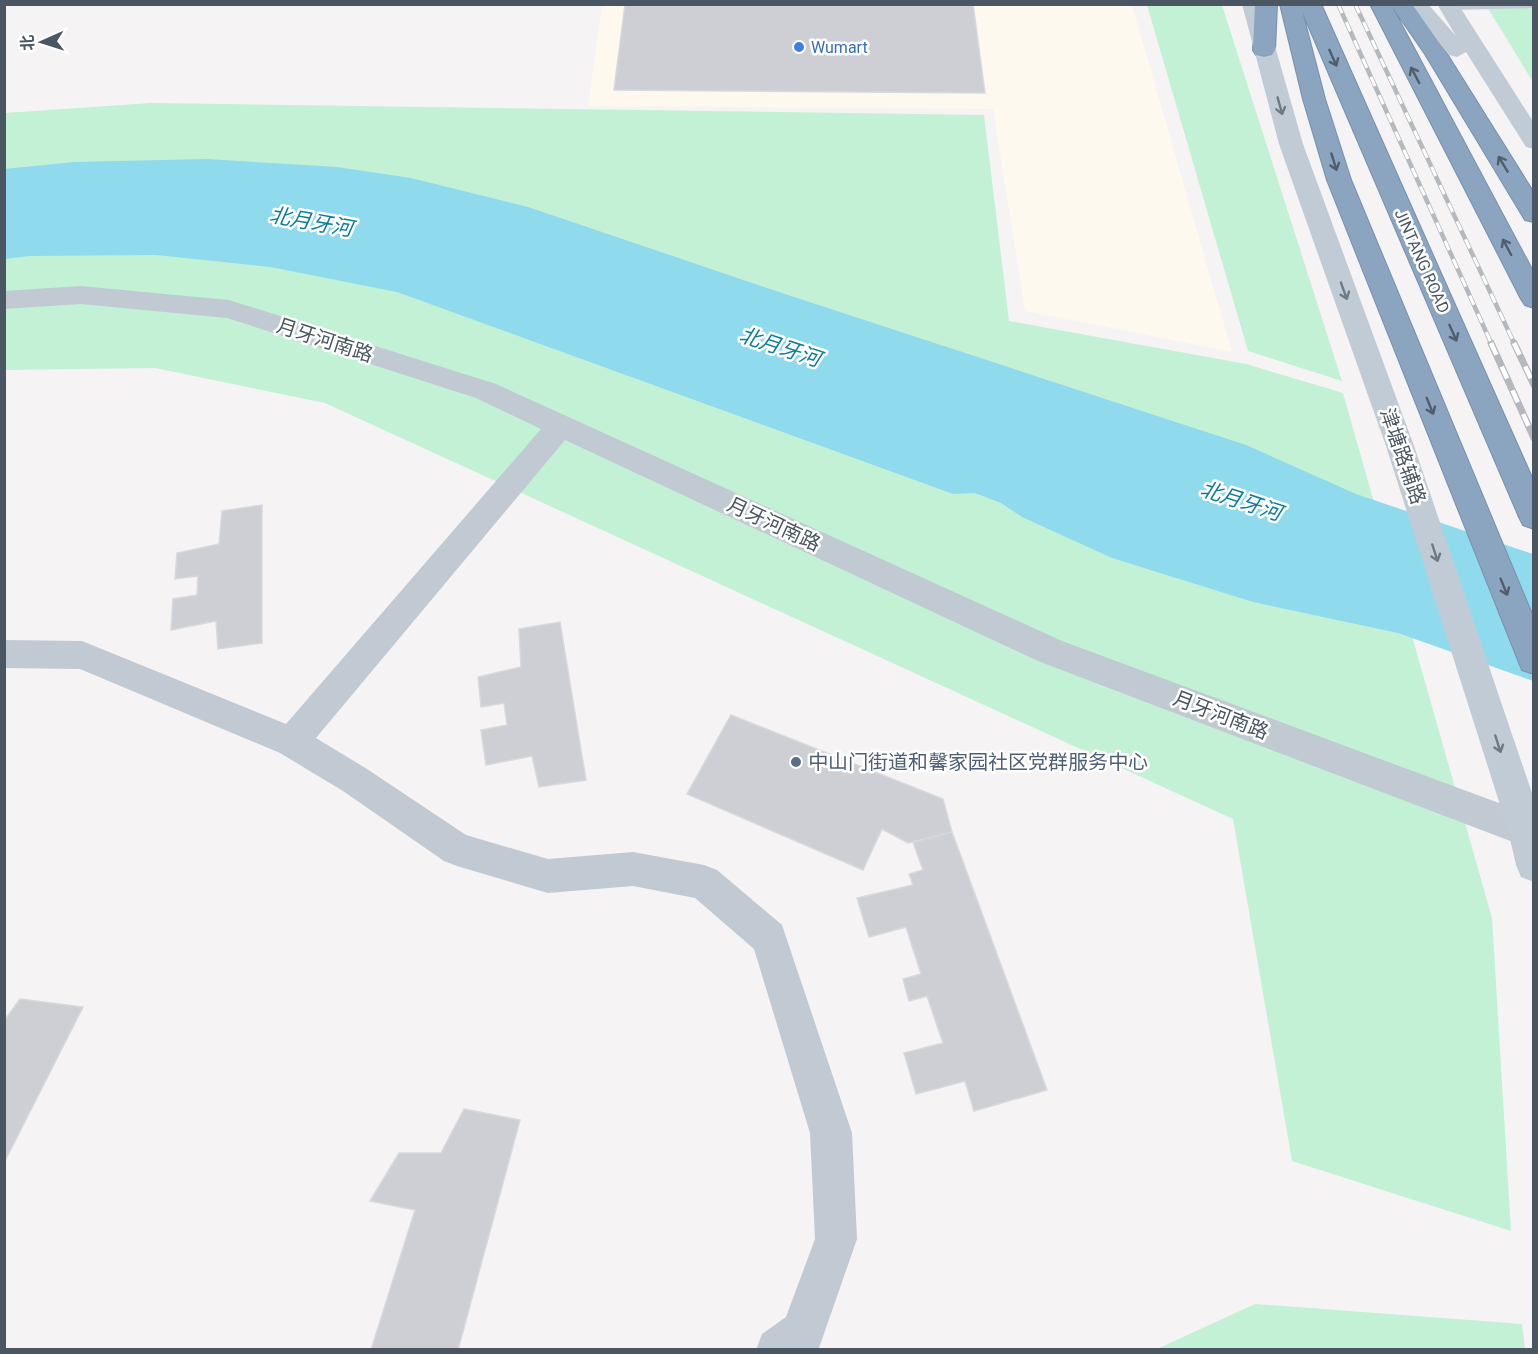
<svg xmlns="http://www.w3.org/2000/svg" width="1538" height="1354" font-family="Roboto,'Noto Sans SC',sans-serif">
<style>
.commercial{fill:#fdf9ef}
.green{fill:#c3f1d5}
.water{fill:#90daee}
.building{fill:#cdcfd5;stroke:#d7d9de;stroke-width:1.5}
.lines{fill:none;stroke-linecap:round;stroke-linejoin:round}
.highway-casing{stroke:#7690ad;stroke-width:2}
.lane{fill:#c1cad2;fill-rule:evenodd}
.street{fill:#c1cad2;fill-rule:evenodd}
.secondary{fill:#c1cbd6;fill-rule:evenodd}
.highway{fill:#8ba5c1;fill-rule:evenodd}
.rail-far1-casing{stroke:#b5b8bd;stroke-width:4.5}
.rail-casing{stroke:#b5b8bd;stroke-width:7}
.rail-far1{stroke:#fff;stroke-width:3;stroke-dasharray:10;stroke-linecap:butt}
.rail{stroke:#fff;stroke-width:4.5;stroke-dasharray:13;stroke-linecap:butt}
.oneway{stroke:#505e6b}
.oneway2{stroke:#6e7984}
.shop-dot{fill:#3f7fe0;stroke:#fff;stroke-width:2}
.service-dot{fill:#5c6f8a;stroke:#fff;stroke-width:2}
.labels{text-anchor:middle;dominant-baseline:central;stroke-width:5;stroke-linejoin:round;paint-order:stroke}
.far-shop-label{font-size:16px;fill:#366cbe;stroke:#fff;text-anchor:start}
.far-street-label{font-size:16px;fill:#4a5661;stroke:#fff}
.street-label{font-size:20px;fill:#4a5661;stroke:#fff}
.service-label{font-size:20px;fill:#4e5e75;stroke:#fff;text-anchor:start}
.water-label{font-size:21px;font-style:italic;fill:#0c7c9b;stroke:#fff}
</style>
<rect width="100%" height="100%" fill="#f5f3f3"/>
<path class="commercial" d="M602 5H1132L1232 352 1025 311 993 109 588 106Z"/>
<path class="green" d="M1147 5H1222L1342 381 1248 351Z
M1486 5H1533V82Z
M151 103 984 115 1009 321 1246 364 1343 393 1492 918 1511 1231 1292 1161 1233 819 325 403 155 368 5 370V113Z
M1255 1304 1522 1324 1525 1349H1157Z"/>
<path class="water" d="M206 159 337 167 411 178 528 207 785 294 1246 445 1356 494 1533 554V681L1398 633 1253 602 1112 558 1022 517 1001 503 975 493 953 494 397 292 270 267 156 255 29 256 5 259 4 169 74 162Z"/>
<path class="building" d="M625 4H973L985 93 614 90Z
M262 505V643L218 649 216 621 171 630 173 599 197 595 198 576 175 579 177 553 219 544 222 511Z
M560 622 586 780 539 787 532 756 486 765 481 730 507 725 504 703 481 707 478 677 521 667 519 629Z
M731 715 943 799 952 832 908 843 882 829 863 870 687 794Z
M952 832 1047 1090 974 1111 965 1081 916 1094 904 1053 943 1043 927 996 909 1001 903 979 921 974 906 927 869 937 857 898 913 885 909 874 923 870 913 842Z
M20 999 83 1007 4 1163V1021Z
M464 1109 520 1120 458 1350H371L415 1210 370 1201 399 1153H441Z"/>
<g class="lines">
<defs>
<path id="highway" d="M1255 4H1277L1275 50 1272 55 1264 57 1256 55 1253 50Z
M1280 4H1321L1534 482V529L1523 525 1519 517 1302 11 1325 99 1351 180 1534 619V674L1522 670 1518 660 1327 180 1303 99Z
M1370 4H1412L1447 54 1534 193V222L1525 220 1425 54 1391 5 1534 273V308L1525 305 1521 299Z"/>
</defs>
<use href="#highway" class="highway-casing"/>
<path class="lane" d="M1534 4V8L1448 10 1442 7 1444 4Z"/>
<path class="street" d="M81 286 229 300 496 384 1062 641 1534 816V844L1526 847 1038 661 565 440 316 738 367 769 466 835 548 859 633 852 704 865 717 870 782 925 852 1133 857 1239 819 1348 756 1350 762 1334 786 1317 815 1239 810 1133 754 949 695 898 633 886 548 893 457 866 444 861 343 791 280 753 80 669 4 668V640L82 641 286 724 541 429 476 398 227 318 81 304 4 309V291Z"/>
<path class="secondary" d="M1242 4H1263L1303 144 1414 446 1534 799V882L1521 877 1516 865 1508 830 1386 446 1279 144Z
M1406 4H1428L1456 36 1437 4H1458L1534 123V149L1526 147 1466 52 1457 57 1449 55Z"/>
<use href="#highway" class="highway"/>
<defs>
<path id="rail-far1" d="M1338 4 1492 345
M1355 4 1515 345"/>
<path id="rail" d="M1491 343 1534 438
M1514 343 1534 385"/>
</defs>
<use href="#rail-far1" class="rail-far1-casing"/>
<use href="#rail" class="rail-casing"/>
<use href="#rail-far1" class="rail-far1"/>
<use href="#rail" class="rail"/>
</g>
<defs><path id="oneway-shaft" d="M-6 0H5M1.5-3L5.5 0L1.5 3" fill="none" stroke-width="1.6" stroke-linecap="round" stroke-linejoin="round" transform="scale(1.5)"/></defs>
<g class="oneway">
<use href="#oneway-shaft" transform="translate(1333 58) rotate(66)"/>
<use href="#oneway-shaft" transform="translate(1415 75) rotate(-118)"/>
<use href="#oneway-shaft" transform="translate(1334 162) rotate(73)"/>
<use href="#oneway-shaft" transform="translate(1503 164) rotate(-121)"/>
<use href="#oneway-shaft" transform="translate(1507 247) rotate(-118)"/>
<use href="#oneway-shaft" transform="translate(1453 333) rotate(66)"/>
<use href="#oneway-shaft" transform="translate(1430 406) rotate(68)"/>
<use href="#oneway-shaft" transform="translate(1504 587) rotate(68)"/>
</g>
<g class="oneway2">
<use href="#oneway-shaft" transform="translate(1280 106) rotate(74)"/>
<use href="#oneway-shaft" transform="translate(1344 291) rotate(70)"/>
<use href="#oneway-shaft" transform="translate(1435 553) rotate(72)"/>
<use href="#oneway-shaft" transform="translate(1498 744) rotate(72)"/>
</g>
<circle class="shop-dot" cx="799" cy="47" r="6"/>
<circle class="service-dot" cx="796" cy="762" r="6"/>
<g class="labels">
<g class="far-shop-label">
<text x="811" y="47">Wumart</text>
</g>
<g class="far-street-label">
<text transform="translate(1422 261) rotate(66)">JINTANG ROAD</text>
</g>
<g class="street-label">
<text transform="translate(325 340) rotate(18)">月牙河南路</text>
<text transform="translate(1403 456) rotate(71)">津塘路辅路</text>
<text transform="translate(774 524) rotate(25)">月牙河南路</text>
<text transform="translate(1221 715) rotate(21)">月牙河南路</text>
</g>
<g class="service-label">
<text x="808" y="762">中山门街道和馨家园社区党群服务中心</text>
</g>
<g class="water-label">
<text transform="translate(311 222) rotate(10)">北月牙河</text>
<text transform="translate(780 347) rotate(18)">北月牙河</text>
<text transform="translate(1241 501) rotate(18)">北月牙河</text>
</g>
</g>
<rect width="1538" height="1354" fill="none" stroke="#4a5661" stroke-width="12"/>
<g transform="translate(42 42) rotate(267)" stroke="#ffffff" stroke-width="4.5" paint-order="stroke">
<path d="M0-4.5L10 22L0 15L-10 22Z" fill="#4a5661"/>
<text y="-9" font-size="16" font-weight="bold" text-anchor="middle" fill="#4a5661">北</text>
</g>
</svg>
